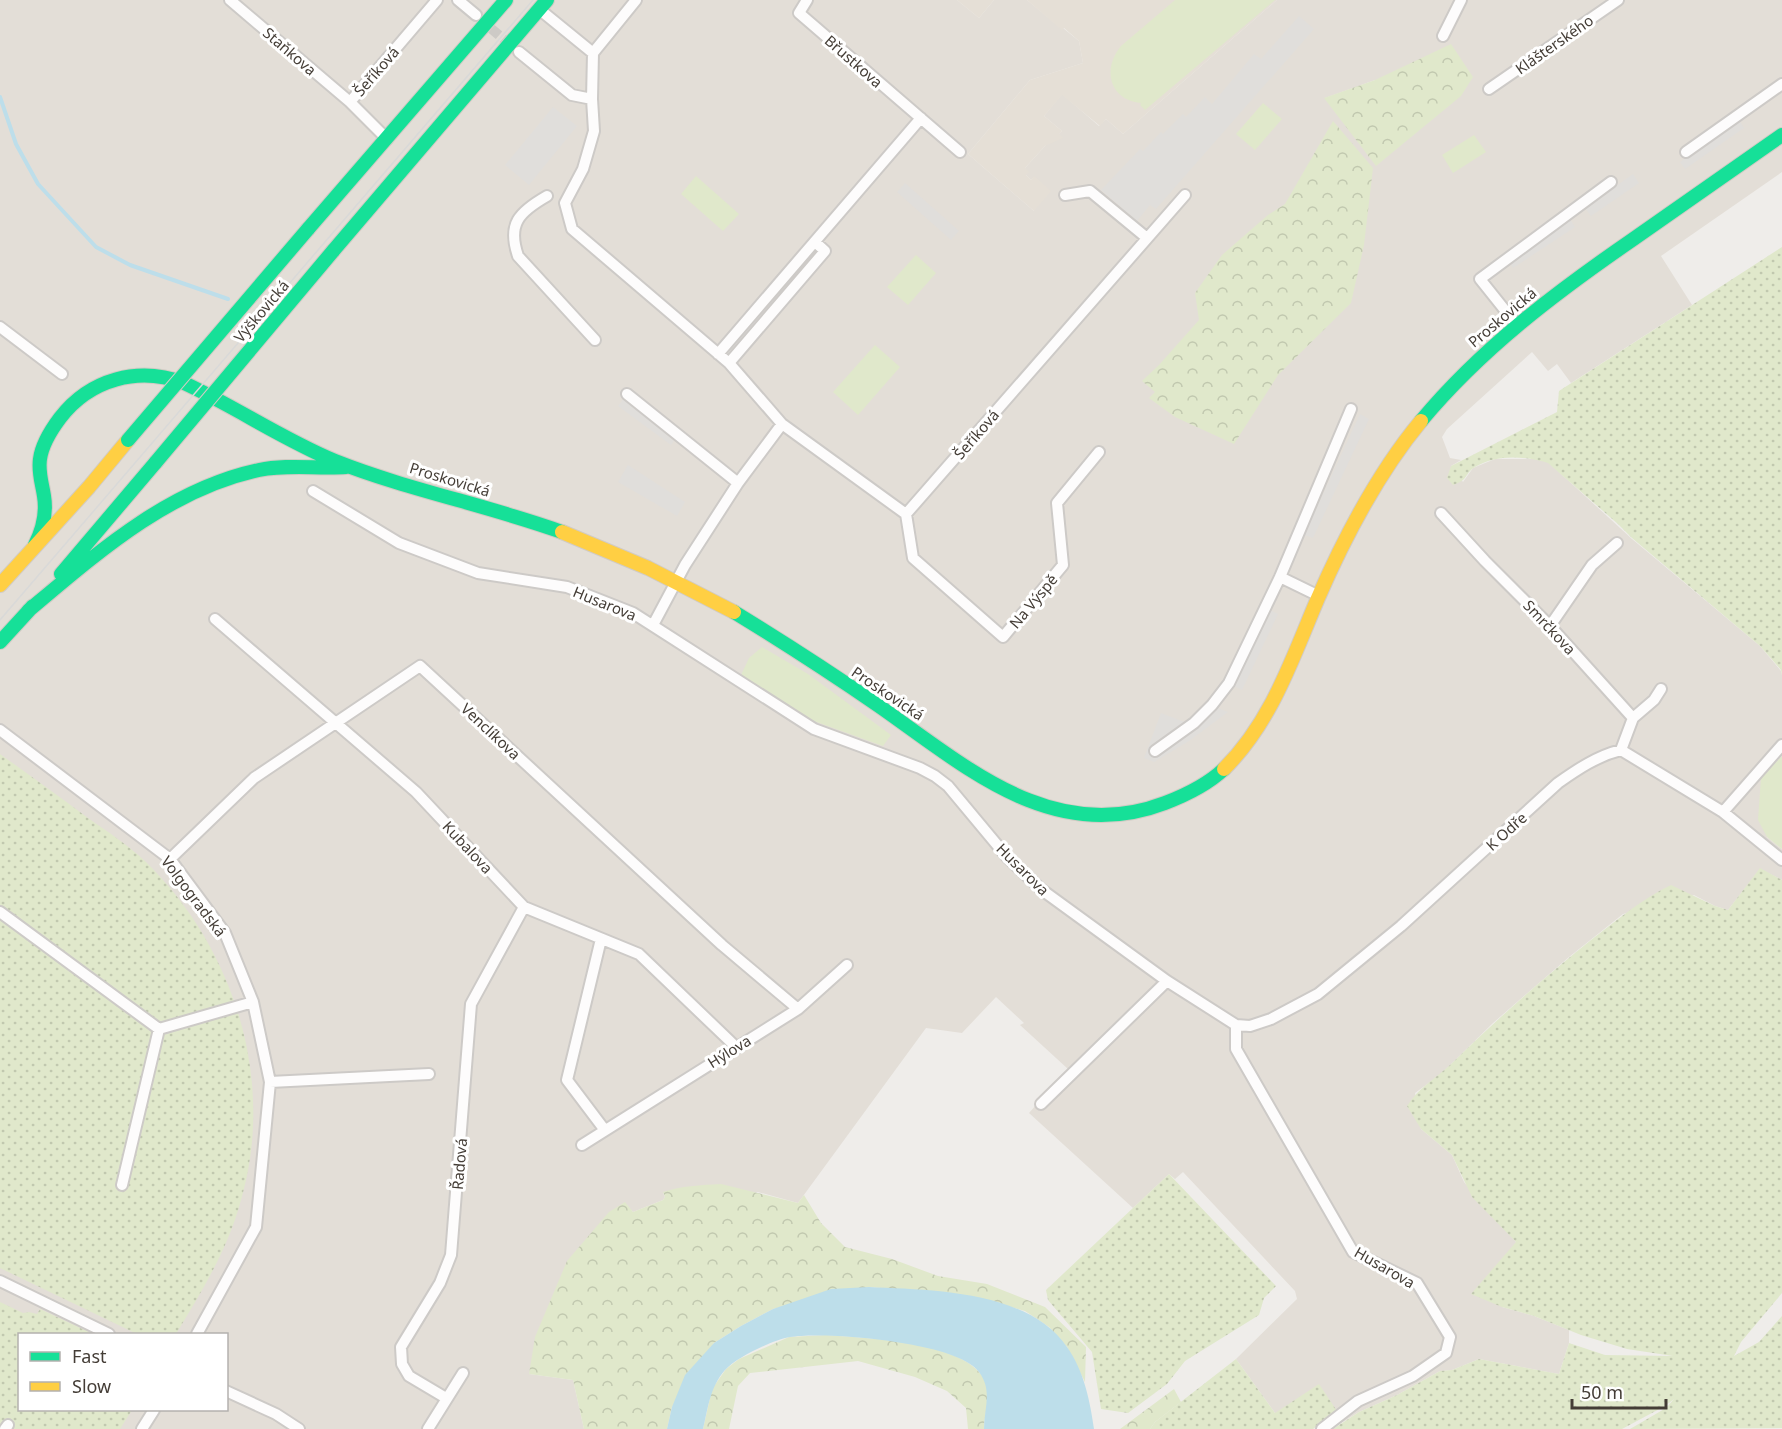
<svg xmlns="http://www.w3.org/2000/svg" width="1782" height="1429" font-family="'Noto Sans',sans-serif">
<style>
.residential{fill:#e3ded7;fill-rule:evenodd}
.education{fill:#e5dfd6}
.grass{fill:url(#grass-dots)}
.forest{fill:url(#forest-crowns)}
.green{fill:#e0e8cb}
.parking{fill:#e0dedb}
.water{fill:#bddeea}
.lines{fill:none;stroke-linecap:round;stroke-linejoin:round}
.stream{stroke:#bddeea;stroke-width:4}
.street-tunnel{stroke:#cdcac6;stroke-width:10;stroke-dasharray:10 5;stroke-linecap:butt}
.street-casing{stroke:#cdcac7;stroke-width:14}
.fast-casing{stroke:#d1cbc4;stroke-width:16}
.slow-casing{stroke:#d1cbc4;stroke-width:16}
.street{stroke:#fdfcfc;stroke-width:10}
.fast{stroke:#16e098;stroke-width:14}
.slow{stroke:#ffcf43;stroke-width:14}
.tram{stroke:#d9d9d8;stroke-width:1.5}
.fast-bridge-casing{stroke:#d1cbc4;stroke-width:16;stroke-linecap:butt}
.fast-bridge{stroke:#16e098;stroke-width:14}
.labels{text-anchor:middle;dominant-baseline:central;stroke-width:6;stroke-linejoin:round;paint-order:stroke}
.street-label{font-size:15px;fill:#443d36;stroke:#fff}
</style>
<defs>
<pattern id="grass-dots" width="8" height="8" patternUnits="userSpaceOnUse" patternTransform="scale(1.5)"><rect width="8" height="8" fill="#e0e8cb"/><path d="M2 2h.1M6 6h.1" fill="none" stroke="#c1c8af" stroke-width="1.8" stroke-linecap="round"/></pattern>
<pattern id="forest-crowns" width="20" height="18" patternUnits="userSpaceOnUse" patternTransform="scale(1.5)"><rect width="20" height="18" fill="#e0e8cb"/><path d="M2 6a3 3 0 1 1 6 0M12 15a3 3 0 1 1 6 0" fill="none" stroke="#c1c8af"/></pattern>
</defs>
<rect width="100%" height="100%" fill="#efedea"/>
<path class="residential" d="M0 0H957L979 18 994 0H1027L1062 29 1063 28 1079 41 1083 63 1030 80 968 154 1034 211V177L1031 180 1026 175 1025 168 1045 146 1062 131 1044 116 1062 94 1099 126 1106 119 1123 134 1277 0H1782V172L1661 256 1692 305 1571 383 1557 364 1548 371 1532 352 1447 429 1442 437 1450 458 1461 460 1451 466 1463 482 1473 468 1495 459H1535L1548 462 1632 539 1760 646 1781 671 1782 675V756L1761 778 1767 837 1782 849V880L1760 869 1728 910 1715 906 1694 895 1623 914 1569 957 1493 1023 1441 1074 1415 1093 1421 1129 1452 1155 1464 1182 1516 1242 1502 1307 1534 1316 1569 1330V1343L1559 1374 1479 1359 1452 1370 1440 1371 1397 1395 1359 1412 1338 1425 1328 1416 1337 1411 1275 1413 1236 1359 1297 1299 1295 1291 1183 1172 1175 1179 1169 1174 1133 1208 1029 1113 1068 1069 1020 1025 1024 1023 996 997 962 1033 926 1028 798 1203 758 1192 663 1193 665 1197 663 1200 633 1212 625 1203 529 1374 573 1380 584 1429H0ZM1375 80 1461 96 1325 98ZM20 1334H226V1410H20Z"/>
<path class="education" d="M957 0H994L979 18Z
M1027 0H1277L1123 134 1106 119 1100 126 1062 95 1044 116 1062 131 1059 134 1063 138 1045 146 1025 168 1029 172 1026 175 1031 180 1034 176 1051 191 1034 211 968 154 1030 80 1083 63 1079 41 1064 28 1062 30Z"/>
<path class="grass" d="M1782 247V675L1781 670 1760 646 1632 538 1618 524 1548 463C1525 456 1496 454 1475 467 1464 474 1469 480 1453 485L1447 478 1451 466 1557 412 1559 391Z
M0 754C29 775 59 796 88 818 108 832 128 845 146 862 234 948 276 1080 241 1200 228 1249 202 1291 176 1334H137L0 1268Z
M1760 868 1782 880V1293L1741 1342 1734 1356 1759 1342 1782 1316V1428L1630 1429 1666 1408 1674 1399 1665 1406 1622 1429H1333L1359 1412 1397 1395 1440 1371 1452 1370 1479 1359 1559 1374 1569 1343 1605 1355 1673 1356 1627 1349 1581 1335 1534 1316 1502 1307 1471 1294 1516 1242 1472 1197 1452 1155 1421 1129 1407 1106C1418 1088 1435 1079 1450 1065 1495 1021 1542 979 1591 940 1617 920 1642 899 1671 885L1715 906 1728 910Z
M1169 1174 1276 1286 1264 1298 1259 1315 1185 1361 1167 1384 1128 1413 1101 1409 1092 1352 1048 1300 1046 1290Z
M0 1302 23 1313 29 1312 37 1314 40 1309 93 1334H20V1410H132L120 1429H0Z
M1236 1359 1275 1413 1319 1384 1337 1411 1313 1429H1150L1155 1422Z"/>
<path class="forest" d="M1451 44 1473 77 1461 96 1376 166 1324 98 1375 80Z
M1333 121 1373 168 1364 245 1351 303 1278 375 1234 444 1175 417 1149 398 1155 392 1142 381 1159 365 1199 320 1195 293 1222 255 1268 215 1285 204Z
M721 1184 798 1203 804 1195 821 1223 845 1247 892 1259 938 1276 987 1284 1045 1307 1086 1347 1085 1382 1067 1347 1049 1327 1025 1311 986 1300 953 1294 869 1287 773 1309 741 1326 714 1343 672 1407 667 1429H584L573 1380 529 1374 535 1337 567 1261 609 1212 625 1202 633 1212 663 1200 665 1197 663 1192C682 1186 700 1185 721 1184Z
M826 1335C863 1338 978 1341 987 1387 990 1401 984 1415 984 1429H968L966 1408 947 1391 915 1377 858 1361 750 1373 738 1386 729 1429H703L712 1389 726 1369 739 1359 789 1337Z
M1174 1389 1181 1402 1155 1422 1150 1429H1120Z"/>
<path class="green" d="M1175 0H1275L1145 110 1140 105 1141 103C1109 100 1102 69 1121 46Z
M1263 103 1282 119 1255 150 1236 134Z
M1474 135 1486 152 1453 173 1442 155Z
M696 176 739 214 723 231 681 194Z
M916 255 936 273 908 305 887 287Z
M875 345 900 367 858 415 833 392Z
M762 647 808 674 891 735 883 746 811 720 741 675 749 658Z
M1782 756V849L1767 837 1758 820 1761 778Z"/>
<path class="parking" d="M1299 16 1314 29 1156 209 1150 205 1137 221 1101 190 1140 149 1143 151 1161 132 1163 134 1183 114 1186 117 1205 97 1212 104 1254 54 1261 59Z
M553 107 577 126 529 185 505 165Z
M1739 120 1744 128 1685 169 1680 162Z
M1633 174 1639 183 1591 216 1585 208Z
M905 183 959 231 951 240 897 192Z
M1570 219 1575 227 1513 268 1508 261Z
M815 246 821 252 729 359 723 353Z
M627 394 678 435 671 445 618 406Z
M1360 414 1369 419 1313 538 1304 535Z
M628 465 685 502 677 516 618 482Z
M1270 610 1278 614 1242 690 1234 686Z
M1207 704 1228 712 1189 741 1154 762 1144 758 1161 713 1187 723Z"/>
<path class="water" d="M869 1287C931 1290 1028 1290 1067 1347 1084 1371 1090 1401 1094 1429H984C984 1408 993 1391 979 1372 959 1342 825 1331 790 1337 773 1340 737 1357 725 1370 710 1387 708 1408 703 1429H667L672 1407 685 1375 714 1343 741 1326 773 1309 831 1289Z"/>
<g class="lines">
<path class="stream" d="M0 97 16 144 38 184 96 247 130 265 228 299"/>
<path class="street-tunnel" d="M480 19 514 48"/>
<defs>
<path id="street" d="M230 0 350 102
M458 0 476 15
M807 0 799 13 960 152
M539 9 593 53
M1443 36 1461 0
M519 52 572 95 592 99 594 131 583 169 565 203 572 229 729 363 782 424 906 514
M1489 89 1618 0
M592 99 593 53 636 0
M387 139 350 102 437 0
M1686 152 1782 84
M1065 195 1090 191 1147 238
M547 196C519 212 507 224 518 256L595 340
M1516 324 1480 279 1611 182
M0 327 62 374
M718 354 921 118
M729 363 825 251 815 242
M627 394 738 483
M313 491 399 543 478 573 567 587 633 613 814 729 920 768 935 776 948 786 1008 858 1042 890 1167 981 1236 1025
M1441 513 1485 561 1550 626 1633 718 1621 750
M906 514 1185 195
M906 514 913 558 1003 637 1063 565 1057 503 1099 452
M1280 577 1319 596
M215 619 416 792 524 907 639 954 736 1047
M653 625 685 565 738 483 782 424
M1550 626 1592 565 1617 543
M1633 718 1654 700 1661 689
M0 730 170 859 225 933 253 1002 270 1082 256 1227 197 1334
M1155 751 1194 723 1212 705 1229 683 1280 577 1351 409
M1723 812 1782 745
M170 859 254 778 420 666 722 945 798 1009
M0 912 159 1029
M601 939 567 1080 604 1129
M1236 1025 1250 1026 1271 1019 1318 994 1401 926 1558 783C1578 769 1597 756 1621 750L1723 812 1782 860
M1236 1025V1049L1353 1252 1417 1283 1450 1337 1446 1353 1413 1376 1358 1401 1322 1429
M159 1029 253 1002
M270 1082 429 1074
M1041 1104 1167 981
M582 1145 798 1009 847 965
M122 1185 159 1029
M0 1281 109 1334
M226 1391 276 1414 299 1429
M446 1398 409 1376 402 1364 401 1347 440 1283 451 1255 471 1004 524 907
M5 1429 8 1425
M142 1429 154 1410
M428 1429 463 1373"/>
<path id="fast" d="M308 229 506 0
M333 251 547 0
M1421 421C1481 349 1555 293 1632 240 1682 205 1732 170 1782 135
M35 545C43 529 47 514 44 496 42 483 38 472 40 459 42 444 51 430 60 418 90 379 138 366 184 383 236 407 282 439 335 461 408 490 487 505 562 532
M61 574 156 462
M28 611C97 553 169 489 259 470 288 464 317 469 346 467
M734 612C783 642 831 673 879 706 965 766 1053 846 1165 803 1186 795 1207 785 1224 769
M0 642 33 606"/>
<path id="slow" d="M562 532 648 568 734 612
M0 585 89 487 128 440
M1224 769C1272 721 1292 659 1318 598 1345 536 1377 474 1421 421"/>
</defs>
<use href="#street" class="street-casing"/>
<use href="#fast" class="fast-casing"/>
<use href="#slow" class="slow-casing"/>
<use href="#street" class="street"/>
<use href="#fast" class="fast"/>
<use href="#slow" class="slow"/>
<path class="tram" d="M0 620 533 0"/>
<defs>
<path id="fast-bridge" d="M128 440 308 229
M156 462 333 251"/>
</defs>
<use href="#fast-bridge" class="fast-bridge-casing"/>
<use href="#fast-bridge" class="fast-bridge"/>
</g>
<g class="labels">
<g class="street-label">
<text transform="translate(1554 44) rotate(-35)">Klášterského</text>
<text transform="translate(290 51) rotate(41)">Staňkova</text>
<text transform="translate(854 61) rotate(41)">Břustkova</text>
<text transform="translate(376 71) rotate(-49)">Šeříková</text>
<text transform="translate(261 311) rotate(-50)">Výškovická</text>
<text transform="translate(1502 317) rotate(-40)">Proskovická</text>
<text transform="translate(976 434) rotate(-49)">Šeříková</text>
<text transform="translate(450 479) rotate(17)">Proskovická</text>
<text transform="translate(1033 601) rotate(-50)">Na Výspě</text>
<text transform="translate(605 603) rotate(22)">Husarova</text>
<text transform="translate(1550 627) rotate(47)">Smrčkova</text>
<text transform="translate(888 693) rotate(34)">Proskovická</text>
<text transform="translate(491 731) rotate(43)">Venclíkova</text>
<text transform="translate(1506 831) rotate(-42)">K Odře</text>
<text transform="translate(468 847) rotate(47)">Kubalova</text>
<text transform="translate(1023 869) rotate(45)">Husarova</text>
<text transform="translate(194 896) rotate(53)">Volgogradská</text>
<text transform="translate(729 1051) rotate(-32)">Hýlova</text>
<text transform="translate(459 1164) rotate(-85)">Řadová</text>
<text transform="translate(1385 1267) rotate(30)">Husarova</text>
</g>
</g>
<rect x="18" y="1333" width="210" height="78" fill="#ffffff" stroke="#b4b1af" stroke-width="1.5"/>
<rect x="30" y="1352" width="30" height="9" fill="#16e098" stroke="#b4b1af" stroke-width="1.5"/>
<text x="72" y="1363" font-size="18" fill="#443d36">Fast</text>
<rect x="30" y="1382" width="30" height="9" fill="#ffcf43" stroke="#b4b1af" stroke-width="1.5"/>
<text x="72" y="1393" font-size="18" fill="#443d36">Slow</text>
<path d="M1572 1399v9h94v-9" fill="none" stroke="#443d36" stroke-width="3"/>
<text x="1581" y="1399" font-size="18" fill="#443d36" stroke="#ffffff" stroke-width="4.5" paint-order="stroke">50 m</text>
</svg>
